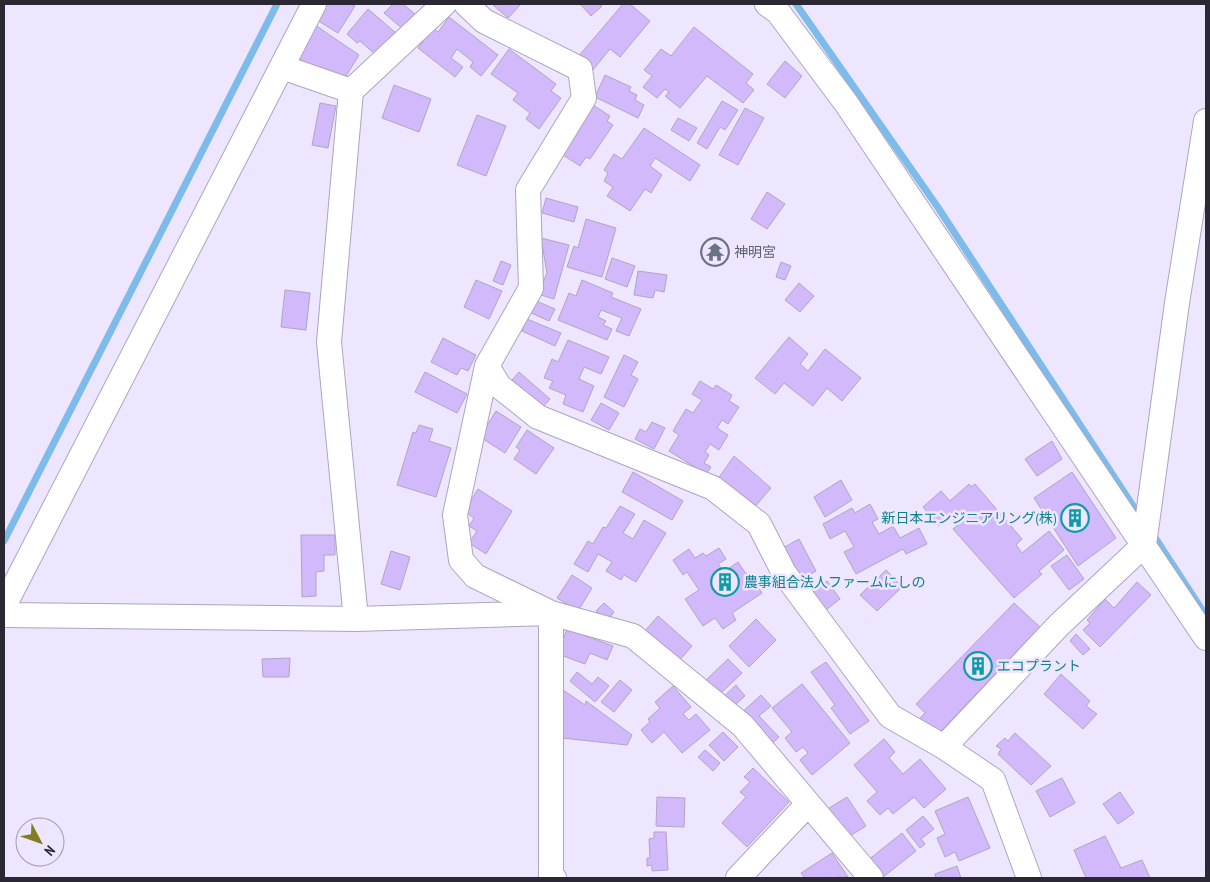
<svg xmlns="http://www.w3.org/2000/svg" width="1210" height="882" font-family="'PT Sans Narrow','Noto Sans JP',sans-serif">
<style>
.lines{fill:none;stroke-linecap:round;stroke-linejoin:round}
.stream{stroke:#7cbbea;stroke-width:7}
.building{fill:#d1b9fb;stroke:#b0a5c4}
.minor-casing{stroke:#aea4c2;stroke-width:26}
.minor{stroke:#fff;stroke-width:24}
.labels{text-anchor:middle;dominant-baseline:central;stroke-width:5;stroke-linejoin:round;paint-order:stroke}
.worship-label{font-size:14px;fill:#5b616d;stroke:#eee5ff;text-anchor:start}
.culture-label{font-size:14px;fill:#0d838f;stroke:#eee5ff;text-anchor:start}
</style>
<rect width="100%" height="100%" fill="#eee5ff"/>
<g class="lines">
<path class="stream" d="M796 4 937 206 1141 518
M1152 533 1206 616
M4 541 277 4"/>
</g>
<path class="building" d="M321 4H350L355 6 338 33 312 17Z
M393 4H403L416 15 403 29 384 13Z
M492 4H521L508 18Z
M580 4H600L602 6 591 16Z
M623 4H630L650 21 620 57 610 49 592 71 577 58Z
M368 9 396 33 376 55 360 41 357 43 347 34Z
M449 17 498 55 481 76 470 67 473 62 457 49 451 58 463 67 455 77 418 48 433 28 438 32Z
M315 25 359 55 343 81 293 56Z
M694 27 753 74 746 83 754 90 743 103 707 76 680 108 665 96 669 92 665 89 657 98 643 87 652 76 644 70 661 49 671 56Z
M509 49 556 84 551 91 561 98 539 129 526 119 530 113 513 100 518 93 491 74Z
M785 61 802 76 785 98 767 84Z
M605 75 631 87 629 91 637 95 635 100 644 105 638 118 595 97Z
M394 85 431 99 419 132 382 118Z
M722 101 738 110 725 130 720 127 707 149 697 143Z
M320 103 336 106 328 148 312 145Z
M593 105 610 116 607 121 613 125 590 159 586 157 580 166 560 153Z
M745 108 764 118 738 165 719 155Z
M477 115 506 126 486 176 457 165Z
M678 118 697 128 689 141 671 130Z
M644 128 700 165 690 181 655 158 650 166 662 175 651 193 645 189 630 211 607 196 613 187 604 181 608 173 604 170 614 154 622 159Z
M767 192 785 204 767 229 751 219Z
M546 198 578 207 574 222 542 213Z
M586 219 616 228 602 277 567 267 574 246 578 248Z
M541 238 569 245 554 299 538 294 547 273Z
M612 258 635 266 627 287 605 279Z
M501 261 511 265 503 285 493 281Z
M781 262 791 266 785 280 776 277Z
M638 271 667 275 664 292 655 290 653 298 634 295Z
M476 280 502 291 489 319 464 307Z
M582 280 613 293 611 297 641 309 629 336 616 331 622 318 601 310 598 317 606 321 603 325 612 329 607 340 558 320 569 293 576 296Z
M799 283 814 296 800 312 785 300Z
M285 290 310 293 306 330 281 327Z
M534 300 555 309 549 321 529 312Z
M527 319 561 333 555 346 522 331Z
M789 337 808 354 800 364 808 371 825 349 861 378 842 401 827 388 813 406 784 383 775 394 755 378Z
M443 338 476 355 468 371 461 368 457 375 431 362Z
M568 340 609 357 601 374 584 367 579 379 594 386 583 412 563 404 566 395 549 388 553 381 544 378 552 359 558 362Z
M624 355 638 362 631 375 638 379 624 407 604 397Z
M425 372 467 394 457 413 415 392Z
M519 372 550 399 542 408 512 380Z
M700 381 713 389 716 385 732 395 729 401 739 407 728 424 722 420 717 428 728 435 719 450 710 444 705 452 709 455 704 463 711 467 706 474 669 451 679 435 673 431 686 409 693 413 702 400 692 394Z
M601 403 619 413 609 430 591 420Z
M496 411 521 427 505 453 480 437Z
M652 422 665 428 654 449 635 439 640 429 646 432Z
M419 425 433 429 429 441 451 448 436 497 397 485 413 432 416 433Z
M527 430 554 448 536 474 514 459 520 450 516 447Z
M1052 441 1062 459 1037 476 1025 459Z
M734 456 771 488 753 509 718 479Z
M633 472 683 501 672 520 622 492Z
M1072 472 1116 538 1078 566 1034 498Z
M841 480 852 500 825 517 814 497Z
M969 484 971 487 975 484 1022 539 1016 545 1022 553 1049 531 1064 550 1039 571 1042 574 1014 598 953 529 958 525 950 516 939 526 923 507 941 491 950 501Z
M478 489 512 511 486 554 469 543 477 531 469 526 474 518 464 511Z
M870 504 878 519 872 522 879 534 893 526 900 538 919 528 927 544 906 554 903 549 856 574 844 552 854 547 845 531 830 539 823 524 852 508 855 513Z
M620 506 635 514 623 533 633 539 644 520 666 533 636 582 624 575 621 580 606 571 612 562 598 554 588 572 574 564 588 541 593 544 603 527 606 528Z
M301 535H335V555H324V571L316 572V596L302 597Z
M799 539 816 571 800 580 783 548Z
M719 548 726 559 718 564 724 572 738 562 746 574 749 573 762 593 732 613 736 620 723 629 715 618 703 626 685 599 699 590 687 572 683 575 673 560 689 549 695 558 703 553 706 556Z
M391 551 410 557 400 590 381 584Z
M1067 555 1084 579 1069 590 1051 566Z
M886 570 902 587 877 611 860 595Z
M572 575 592 588 578 611 557 598Z
M827 581 840 599 822 613 808 596Z
M1137 582 1151 595 1100 647 1083 630 1090 623 1087 620 1105 599 1114 608Z
M604 603 614 612 607 621 596 611Z
M1014 603 1040 627 940 732 917 721 925 713 916 704Z
M658 616 692 646 677 663 643 633Z
M756 619 776 640 749 667 729 646Z
M567 629 613 646 607 660 590 653 585 664 558 654Z
M1076 634 1090 649 1083 655 1070 641Z
M290 658 289 677H263L262 659Z
M728 659 742 673 718 696 704 682Z
M826 662 869 721 850 734 831 708 835 705 811 672Z
M577 672 592 684 598 677 609 686 595 702 570 681Z
M1061 674 1090 701 1086 706 1097 714 1083 729 1044 694Z
M620 680 632 690 614 712 601 702Z
M802 684 850 743 812 775 800 760 808 753 803 747 796 752 785 738 792 732 772 708Z
M736 685 745 696 729 710 720 700Z
M673 686 691 707 683 714 689 720 696 714 710 730 682 753 664 732 652 743 641 730 650 722 648 719 660 708 655 702Z
M560 688 585 705 586 701 632 735 627 745 562 738Z
M761 695 771 706 759 716 779 737 768 747 739 715Z
M723 732 738 747 724 761 709 745Z
M1015 733 1051 766 1031 785 998 754 1001 749 996 746 1005 738 1008 741Z
M884 739 895 752 889 758 903 774 920 759 946 789 924 808 914 797 893 814 888 808 880 815 867 801 877 792 854 765Z
M705 750 720 763 713 771 698 757Z
M753 768 789 802 747 847 722 823 746 797 740 792 750 782 744 777Z
M1062 778 1075 803 1050 817 1036 791Z
M1120 792 1134 813 1118 824 1103 804Z
M657 797 685 798 684 827 656 826Z
M847 797 866 826 845 839 826 810Z
M968 797 990 848 959 861 955 852 945 857 937 838 945 834 935 811Z
M923 816 934 829 921 839 925 844 920 848 906 830Z
M654 832H666L668 870 652 871V865L647 866V858H650L649 839 654 838Z
M902 833 916 851 882 878 867 861Z
M1105 836 1121 868 1142 860 1150 878H1086L1074 850Z
M832 853 848 877 805 878 801 873Z
M957 866 961 878H936L935 874Z"/>
<g class="lines">
<defs>
<path id="minor" d="M466 4 484 21 580 69 584 98 528 190 531 288 487 366 499 386 538 417 713 488 759 524 784 573 890 716 944 747 993 780 1029 878
M767 4 778 12 846 103 1206 638
M282 67 351 91
M487 366 455 515 461 560 475 576 551 613 633 636 743 726 871 878
M4 606 314 4
M4 615 356 619 551 613V878H554
M356 619 329 342 351 91 444 4
M944 747 1059 625 1144 545 1177 303 1206 121
M738 878 808 804"/>
</defs>
<use href="#minor" class="minor-casing"/>
<use href="#minor" class="minor"/>
</g>
<defs>
<symbol id="temple-ring" viewBox="-11 -11 22 22"><circle r="9.5" fill="#eee5ff" stroke="#6b7280" stroke-width="1.5"/><path d="M0-6L5-2H3V0L6.5 2.5H4V6H1.5V3h-3V6H-4V2.5H-6.5L-3 0V-2H-5Z" fill="#6b7280"/></symbol>
<symbol id="building-ring" viewBox="-11 -11 22 22"><circle r="9.5" fill="#eee5ff" stroke="#0f9aa8" stroke-width="1.5"/><path d="M-4-6H4V6H1V3H-1V6H-4ZM-2.5-4.3h1.7v1.8h-1.7ZM.8-4.3h1.7v1.8H.8ZM-2.5-1h1.7V.8h-1.7ZM.8-1h1.7V.8H.8Z" fill="#0f9aa8"/></symbol>
</defs>
<g fill-rule="evenodd">
<use href="#temple-ring" x="699" y="236" width="32" height="32"/>
<use href="#building-ring" x="1059" y="502" width="32" height="32"/>
<use href="#building-ring" x="709" y="566" width="32" height="32"/>
<use href="#building-ring" x="962" y="650" width="32" height="32"/>
</g>
<g class="labels">
<g class="worship-label">
<text x="734" y="252">神明宮</text>
</g>
<g class="culture-label">
<text x="1056" y="518" text-anchor="end">新日本エンジニアリング(株)</text>
<text x="744" y="582">農事組合法人ファームにしの</text>
<text x="997" y="666">エコプラント</text>
</g>
</g>
<rect width="1210" height="882" fill="none" stroke="#2b2733" stroke-width="10"/>
<g transform="translate(40 842) rotate(131)"><circle r="24" fill="#eee5ff" stroke="#a099ad"/>
<path d="M0-4L9 19L0 12L-9 19Z" fill="#827c23"/>
<text y="-8" font-size="14" font-weight="bold" text-anchor="middle" fill="#2b2733">N</text>
</g>
</svg>
